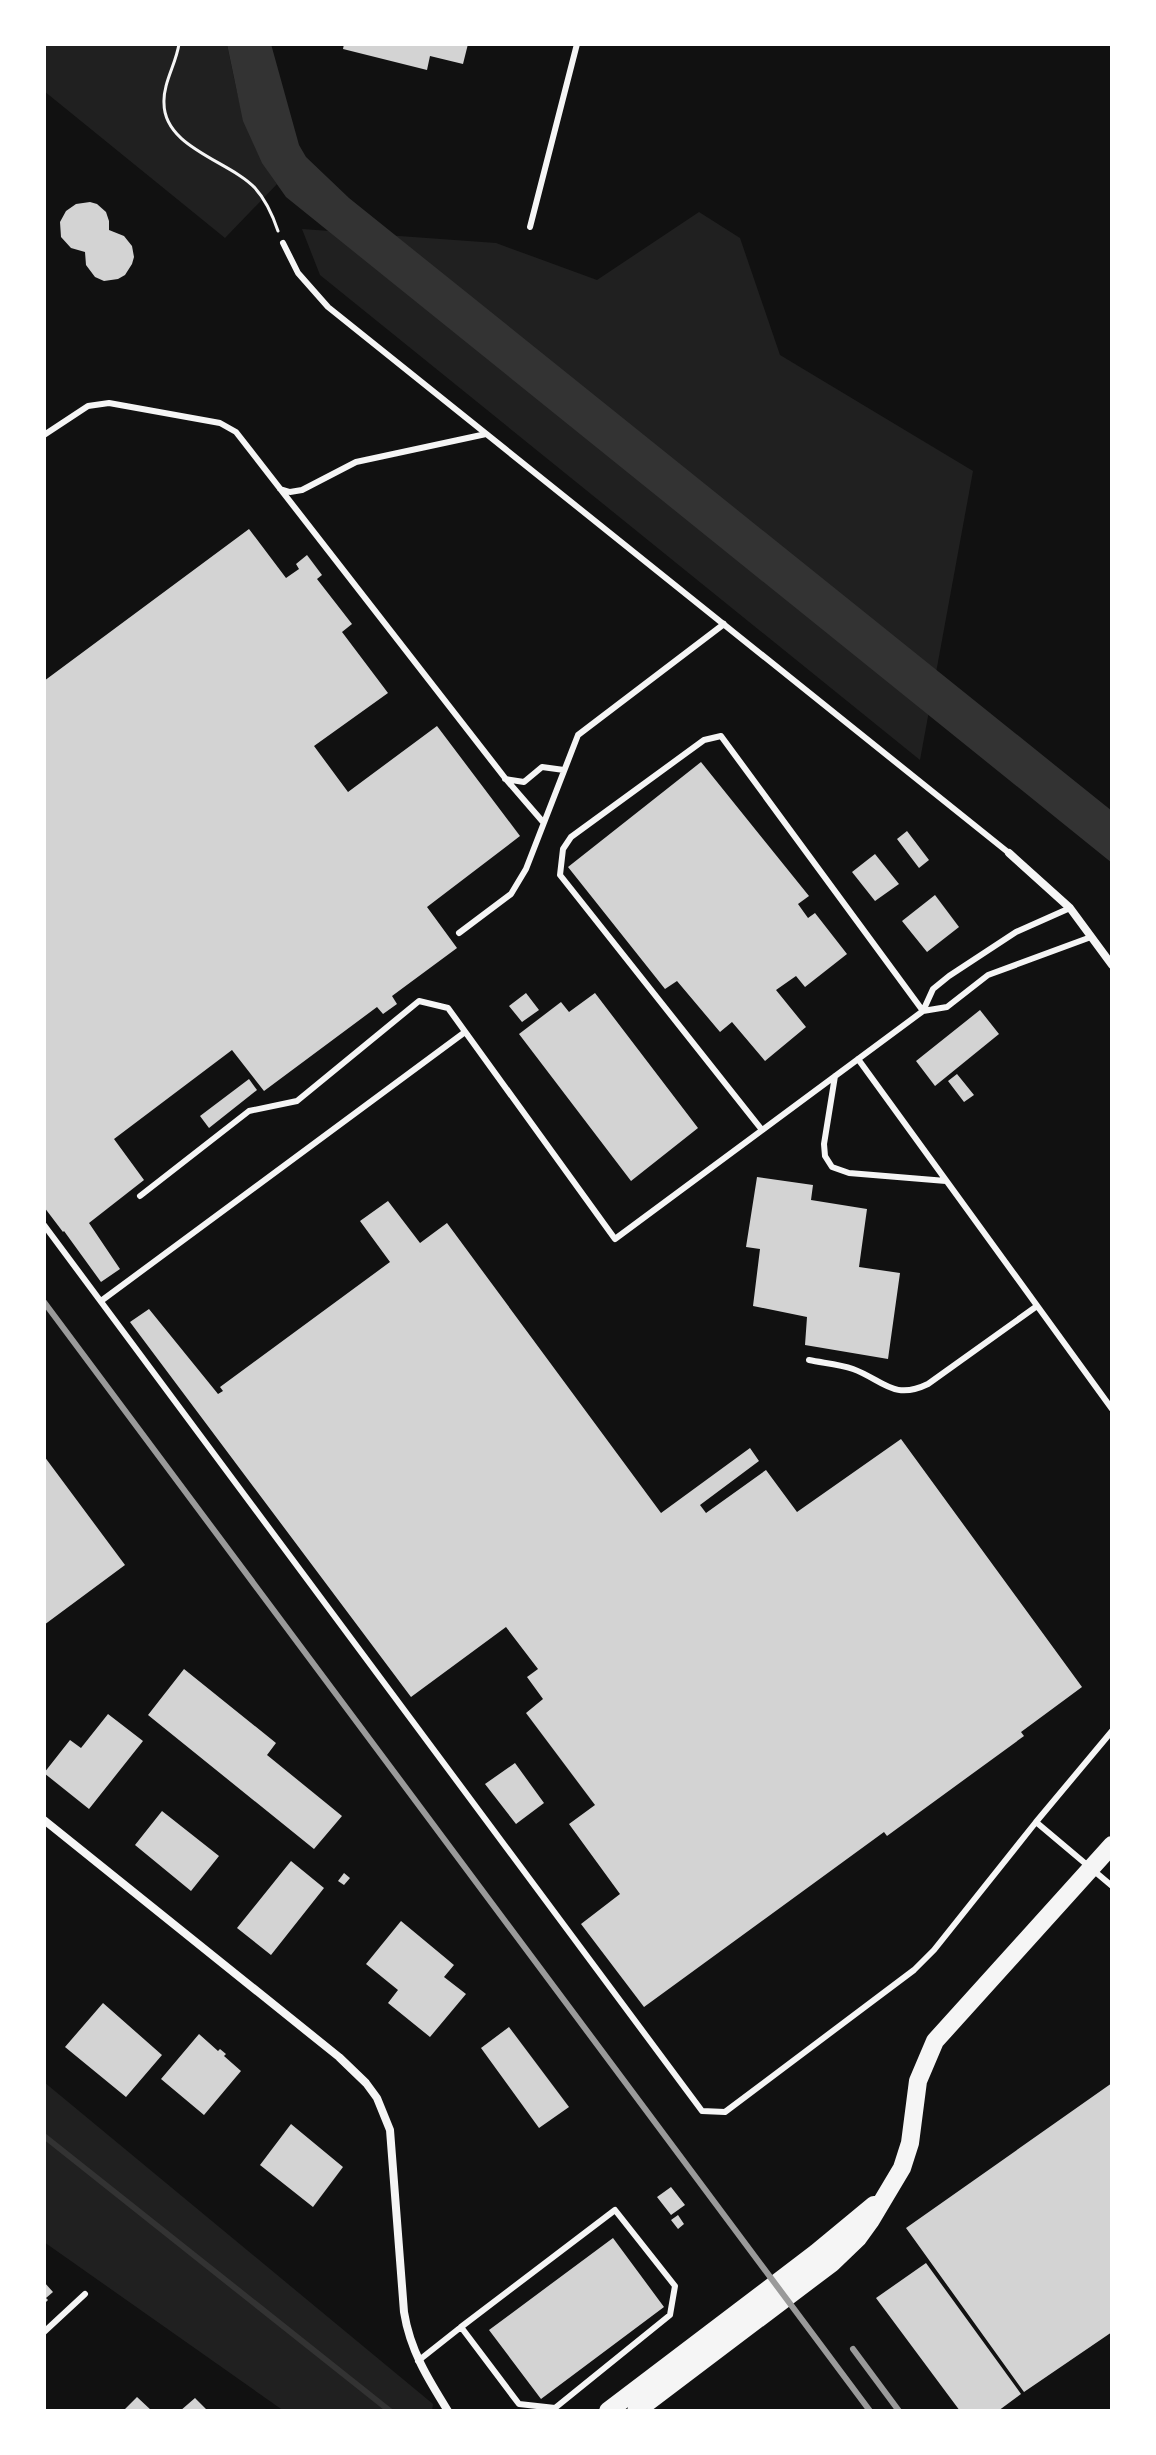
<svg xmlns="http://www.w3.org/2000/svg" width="1156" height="2455" font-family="Georgia,serif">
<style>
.green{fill:#202020}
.water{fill:#333}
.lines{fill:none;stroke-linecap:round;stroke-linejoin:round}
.stream{stroke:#333;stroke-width:6}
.building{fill:#d3d3d3}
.path{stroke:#f5f5f5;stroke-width:3}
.service{stroke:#f5f5f5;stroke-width:6}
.minor{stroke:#f5f5f5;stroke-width:8}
.primary{stroke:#f5f5f5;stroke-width:18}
.rail{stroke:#9a9a9a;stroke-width:6}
</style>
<rect width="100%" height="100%" fill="#111"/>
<path class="green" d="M44 44H227C238 97 244 139 277 184L225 238 44 91Z
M699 212 740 238 780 355 973 471 920 760 320 275 302 229 496 243 597 280Z
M44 2082 433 2404 432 2411H284L44 2242Z"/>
<path class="water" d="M227 44H271L299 145 306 157 349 198 1112 811V863L286 197 262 163 243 121Z"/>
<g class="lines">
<path class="stream" d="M44 2136 390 2411"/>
</g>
<path class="building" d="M344 44H468L463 64 430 56 427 70 343 49Z
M90 202 97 204 106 212 109 221V230L124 236 132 246 134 257 132 264 125 275 118 279 104 281 95 277 86 265 85 252 71 248 61 237 60 222 66 211 76 204Z
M249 529 286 578 299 569 296 564 307 555 322 575 317 579 352 624 342 632 388 693 314 746 348 792 437 726 520 836 427 907 457 948 392 996 397 1004 383 1014 377 1007 264 1091 232 1050 114 1139 144 1180 89 1223 120 1269 101 1282 64 1231 63 1232 44 1207V681Z
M701 762 809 896 798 904 808 918 815 913 847 954 805 987 796 976 776 990 806 1027 765 1061 732 1022 720 1032 677 981 665 989 568 867Z
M907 831 929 860 919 868 897 839Z
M875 854 899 884 875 901 852 872Z
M935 895 959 927 927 952 902 921Z
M526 993 539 1010 522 1022 509 1006Z
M595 993 698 1128 631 1181 519 1034 561 1002 569 1012Z
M980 1010 999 1034 935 1086 916 1061Z
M957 1074 974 1095 964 1102 948 1081Z
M249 1079 257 1090 209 1128 200 1116Z
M757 1177 813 1185 811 1200 867 1209 859 1267 900 1273 888 1359 805 1345 807 1317 753 1306 760 1249 746 1247Z
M388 1201 420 1243 447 1223 661 1513 750 1448 759 1461 700 1505 706 1513 766 1470 797 1512 901 1439 1082 1687 1021 1732 1024 1736 887 1836 884 1832 644 2007 581 1924 620 1894 569 1824 595 1805 526 1713 543 1699 527 1677 538 1669 506 1627 411 1697 130 1322 149 1309 218 1394 223 1391 220 1387 390 1262 360 1221Z
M44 1456 125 1565 44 1625Z
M184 1669 276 1743 267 1755 342 1816 314 1849 148 1715Z
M108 1714 143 1741 89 1809 44 1773 70 1740 81 1748Z
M515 1763 544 1803 516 1824 485 1784Z
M162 1811 219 1856 191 1891 135 1845Z
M291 1861 324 1888 271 1955 237 1928Z
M344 1873 350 1878 344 1885 338 1881Z
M401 1921 454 1965 444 1977 466 1994 430 2037 388 2003 398 1990 366 1964Z
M103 2003 162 2055 126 2097 65 2047Z
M509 2027 569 2107 539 2128 481 2048Z
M199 2034 218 2051 220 2049 226 2054 224 2056 241 2071 204 2115 161 2079Z
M1112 2083V2332L1024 2392 906 2228Z
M291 2124 343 2167 313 2207 260 2165Z
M671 2187 685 2205 671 2215 657 2197Z
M678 2215 684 2224 678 2229 671 2220Z
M613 2238 664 2307 541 2399 489 2330Z
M926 2263 1021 2394 998 2411H960L876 2298Z
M44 2282 53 2292 46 2298 48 2300 44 2304Z
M137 2397 152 2411H123Z
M195 2398 208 2411H180Z"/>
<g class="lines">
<path class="path" d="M179 44C176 64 163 83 164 103 164 148 230 161 255 188 266 200 273 216 278 231"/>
<path class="service" d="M530 227 577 44
M283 243 298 273 328 307 1009 853
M44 435 88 406 109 403 220 423 236 432 505 778 543 822
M280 489 290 492 302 490 356 462 486 434
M505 779 524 782 542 767 564 770
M459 933 511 894 526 869 578 735 724 624
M923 1011 933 989 949 976 1016 932 1070 908
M858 1059 1112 1409
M835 1076 824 1144 825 1156 832 1167 849 1173 946 1181
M762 1130 560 875 563 849 571 837 704 740 721 736 923 1011
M140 1196 249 1111 297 1101 419 1001 448 1008 615 1239 923 1011 947 1007 988 975 1091 937
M44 1225 702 2111 725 2112 914 1970 934 1950 1036 1822 1112 1886
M101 1301 465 1032
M809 1360C823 1363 839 1364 853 1369 883 1380 893 1401 928 1384L1037 1306
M1036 1822 1112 1731
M44 2332 85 2294
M418 2361 461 2327 519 2404 555 2408 670 2315 675 2286 615 2210 461 2327"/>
<path class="minor" d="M1009 853 1070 908 1112 965
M44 1820 339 2057 366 2083 377 2098 390 2130 404 2312C410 2350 428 2379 448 2411"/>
<path class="primary" d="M608 2411 816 2253 874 2205
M636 2411 832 2263 858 2238 871 2220 902 2168 910 2143 918 2081 935 2041 1112 1845"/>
<path class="rail" d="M44 1302 870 2411
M853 2349 899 2411"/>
</g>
<rect width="1156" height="2455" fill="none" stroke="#ffffff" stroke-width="92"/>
</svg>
